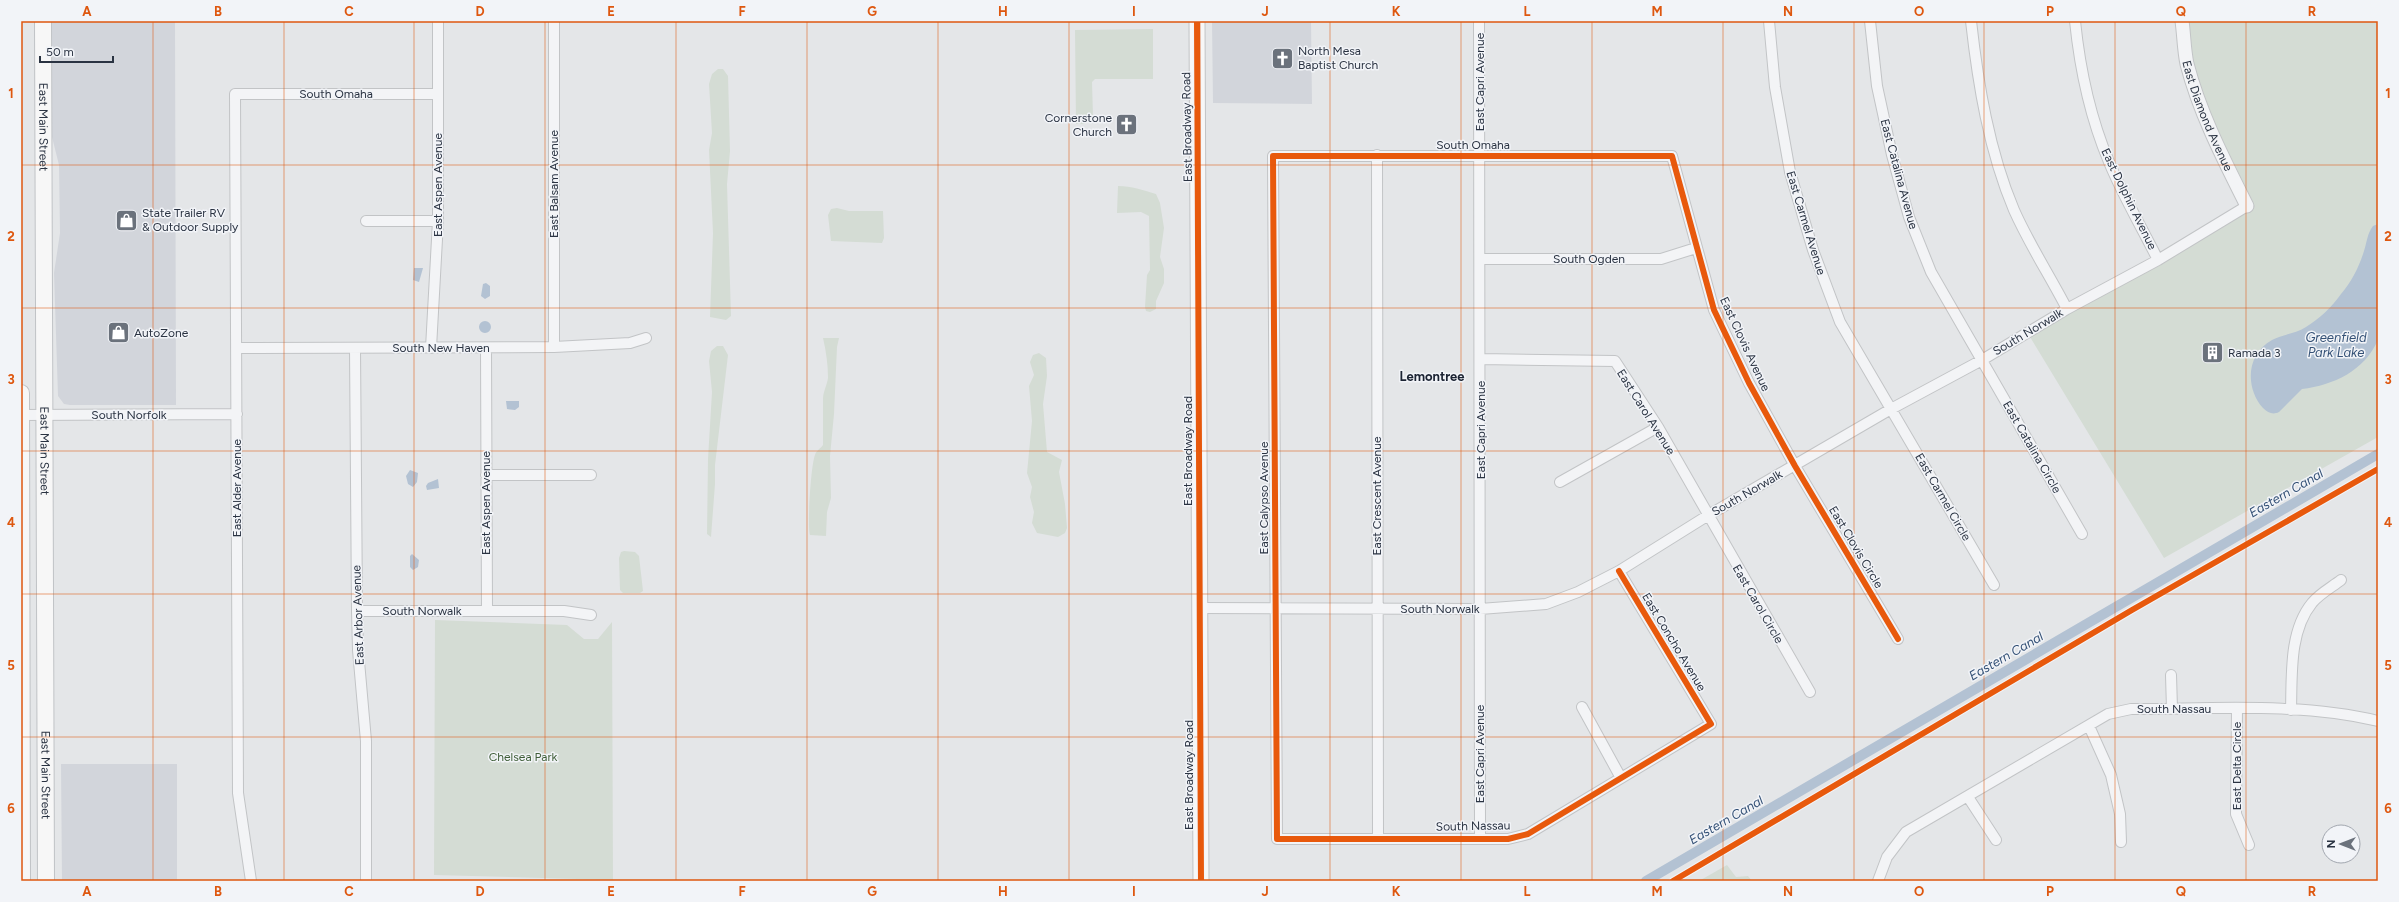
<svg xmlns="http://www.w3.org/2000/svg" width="2399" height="902" font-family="Figtree,sans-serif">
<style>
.built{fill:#d2d5db}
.green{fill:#d4dcd4}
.water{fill:#b3c2d3}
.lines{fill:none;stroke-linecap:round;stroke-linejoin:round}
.canal{stroke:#b3c2d3;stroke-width:10}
.minor-casing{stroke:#c2c4c6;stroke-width:12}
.tertiary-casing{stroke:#c2c4c6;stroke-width:15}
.secondary-casing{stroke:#c2c4c6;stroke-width:17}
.primary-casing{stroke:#c0c3c6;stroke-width:18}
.minor{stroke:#f3f4f6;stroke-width:10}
.tertiary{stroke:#f3f4f6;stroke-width:13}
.secondary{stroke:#f7f7f7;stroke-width:15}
.primary{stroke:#f7f7f7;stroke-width:16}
.cycleway-casing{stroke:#f2f4f8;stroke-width:8}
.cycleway{stroke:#e8590c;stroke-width:6}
.grid{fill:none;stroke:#de570f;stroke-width:1;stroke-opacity:0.55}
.labels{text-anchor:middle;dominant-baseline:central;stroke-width:3;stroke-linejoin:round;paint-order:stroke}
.poi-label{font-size:12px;fill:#2a3342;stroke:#f2f4f8;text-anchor:start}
.street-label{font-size:12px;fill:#2a3342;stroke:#f2f4f8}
.park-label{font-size:12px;fill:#3f5e38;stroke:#f2f4f8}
.water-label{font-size:13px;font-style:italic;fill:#345176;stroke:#f2f4f8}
.neighbourhood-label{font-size:13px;font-weight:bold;fill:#1c2433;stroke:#f2f4f8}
.neatline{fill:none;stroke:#de570f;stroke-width:1.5}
.grid-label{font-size:13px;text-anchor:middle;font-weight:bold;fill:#de570f}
</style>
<rect width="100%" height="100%" fill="#e4e6e8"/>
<path class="built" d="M51 21H175L176 405H70L64 404 58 396 54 273 60 233 59 165 51 133Z
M1212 21H1311L1312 104 1213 103Z
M61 764H177V881H62Z"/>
<path class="green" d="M2182 21H2378V437L2164 558 2027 332 2247 206 2213 138Z
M1153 29V79H1095L1092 82 1093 116 1085 124H1076L1075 30Z
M718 69H723L728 76 730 151 727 184 731 316 726 320 710 317 713 233 709 150 712 133 709 84 712 74Z
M1118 186C1132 186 1142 190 1156 194L1160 203 1164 228 1160 257 1164 269V283L1156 301V309L1150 312 1146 311 1145 307 1147 275 1150 270 1149 216 1141 212 1117 213Z
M837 208 849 211H883L884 238 882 243 831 241 828 215 831 209Z
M823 338H839L837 347 834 414 830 456 831 498 827 512 826 536 810 535C807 526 811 464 815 455 816 451 820 449 823 445 823 429 823 415 823 399 823 392 827 385 828 378 828 364 826 351 823 338Z
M717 346H723L728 355 715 465V484L711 537 707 534 708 459 712 392 709 361 711 351Z
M1039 353 1046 358 1047 376 1043 404 1047 452 1062 460 1059 472 1065 504 1067 528 1065 533 1058 537 1037 533 1032 523 1034 512 1030 497 1032 487 1027 473 1032 421 1029 386 1034 375 1030 362 1033 355Z
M624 551 635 552 639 556 643 591 640 593H623L620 590 619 558 621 552Z
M435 620 567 625 584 639H598L612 622 613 880 434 875Z
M1727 865 1736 877 1748 876 1752 881H1699Z"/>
<path class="water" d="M2378 224V340C2364 371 2334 385 2302 389L2279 412C2273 415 2268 413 2263 408 2245 388 2246 354 2272 340 2283 334 2295 334 2306 327 2319 319 2332 307 2341 294 2352 281 2359 267 2364 251 2367 242 2367 234 2373 226Z
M414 268H423L419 282 413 280Z
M486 283 490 286V296L485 299 481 296 483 284Z
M479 327a6 6 0 1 1 12 0a6 6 0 1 1-12 0Z
M506 401H519V407L515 410 507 409Z
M410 470 418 473 417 482 413 487 408 484 406 476Z
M438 479 439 488 427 490 426 486 428 483Z
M412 554 419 560 418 567 413 570 410 567V556Z"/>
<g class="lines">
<path class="canal" d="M1646 881 2378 454"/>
<defs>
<path id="minor" d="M554 21V347
M1479 21 1480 838
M1769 21 1775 87 1790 172 1813 250 1840 322 1994 585
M1870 21 1877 86 1892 155 1909 217 1931 272 2082 534
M1971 21C1978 84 1989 151 2014 210 2029 244 2050 276 2067 309
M2075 21C2080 70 2090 117 2109 162 2123 196 2142 228 2158 260
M1377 155 1378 838
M366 221H438
M1481 259H1661L1696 248
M236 348 554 347 630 343 646 338
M355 348 357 611 358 650 366 741V881
M431 348 438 221V21
M486 348 487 611
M1481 359 1615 361 1658 427 1810 692
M21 415 237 414
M486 475H591
M1560 482 1658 427
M1619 571 1711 724 1528 834 1508 839H1277L1273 156H1672L1714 310 1749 383 1795 466 1898 639
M1200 608 1480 609 1546 604 1578 592 1619 571 1707 516 1891 409 1982 360 2067 309 2158 260 2247 206
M357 611H564L591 615
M2171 675 2172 709
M1582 707 1621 778
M2237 709 2236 814 2249 845
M2291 710C2292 675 2289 631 2312 603 2319 594 2332 587 2341 580
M2089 726 2111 775 2120 814 2121 842
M1968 797 1996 840
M251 881 238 793 235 94H438
M1878 881 1887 857 1906 832 2108 714 2131 709C2212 709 2299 702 2378 721"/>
<g id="tertiary">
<path id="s1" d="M2182 21C2184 35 2184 50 2187 64 2200 114 2224 160 2247 206"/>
</g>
<path id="secondary" d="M1197 21 1201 881"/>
<g id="primary">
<path id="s2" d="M43 21 46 881"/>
<path d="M21 393 22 881"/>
</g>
</defs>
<use href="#minor" class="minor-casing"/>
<use href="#tertiary" class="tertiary-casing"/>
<use href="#secondary" class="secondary-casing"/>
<use href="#primary" class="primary-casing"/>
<use href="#minor" class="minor"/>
<use href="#tertiary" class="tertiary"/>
<use href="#secondary" class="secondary"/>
<use href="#primary" class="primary"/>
<defs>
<path id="cycleway" d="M1197 21 1201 881
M1619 571 1711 724 1528 834 1508 839H1277L1273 156H1672L1714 310 1749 383 1795 466 1898 639
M1673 881 2132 610 2378 469"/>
</defs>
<use href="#cycleway" class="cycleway-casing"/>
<use href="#cycleway" class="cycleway"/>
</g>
<path class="grid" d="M153 21V881M284 21V881M414 21V881M545 21V881M676 21V881M807 21V881M938 21V881M1069 21V881M1200 21V881M1330 21V881M1461 21V881M1592 21V881M1723 21V881M1854 21V881M1984 21V881M2115 21V881M2246 21V881M21 165H2378M21 308H2378M21 451H2378M21 594H2378M21 737H2378"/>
<defs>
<symbol id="church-square" viewBox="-11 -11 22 22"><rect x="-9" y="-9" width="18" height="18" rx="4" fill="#6b727c" stroke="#f2f4f8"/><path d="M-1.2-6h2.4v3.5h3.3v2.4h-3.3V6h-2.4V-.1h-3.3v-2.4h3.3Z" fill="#fff"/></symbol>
<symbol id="shop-square" viewBox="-11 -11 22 22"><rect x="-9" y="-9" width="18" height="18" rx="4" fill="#6b727c" stroke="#f2f4f8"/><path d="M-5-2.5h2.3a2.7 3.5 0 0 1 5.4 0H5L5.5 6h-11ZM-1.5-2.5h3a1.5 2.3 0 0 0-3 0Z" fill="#fff"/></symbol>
<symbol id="building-square" viewBox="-11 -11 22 22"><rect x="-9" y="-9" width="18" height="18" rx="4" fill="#6b727c" stroke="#f2f4f8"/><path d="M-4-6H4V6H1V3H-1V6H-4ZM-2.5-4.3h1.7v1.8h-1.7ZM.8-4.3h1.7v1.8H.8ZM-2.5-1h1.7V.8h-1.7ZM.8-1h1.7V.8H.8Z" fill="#fff"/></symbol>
</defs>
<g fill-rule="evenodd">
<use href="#church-square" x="1270" y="46" width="25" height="25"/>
<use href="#church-square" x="1114" y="112" width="25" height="25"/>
<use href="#shop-square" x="114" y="208" width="25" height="25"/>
<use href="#shop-square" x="106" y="320" width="25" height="25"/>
<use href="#building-square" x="2200" y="340" width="25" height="25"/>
</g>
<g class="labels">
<g class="poi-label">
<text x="1298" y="51">North Mesa<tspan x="1298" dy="14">Baptist Church</tspan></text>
<text x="1112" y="118" text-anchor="end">Cornerstone<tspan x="1112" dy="14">Church</tspan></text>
<text x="142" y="213">State Trailer RV<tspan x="142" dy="14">&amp; Outdoor Supply</tspan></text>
<text x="134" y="333">AutoZone</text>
<text x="2228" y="353">Ramada 3</text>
</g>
<g class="street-label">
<text transform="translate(1480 82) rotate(-90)">East Capri Avenue</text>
<text x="336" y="94">South Omaha</text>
<text stroke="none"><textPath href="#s1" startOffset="99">East Diamond Avenue</textPath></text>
<text stroke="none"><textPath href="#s2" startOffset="106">East Main Street</textPath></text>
<text transform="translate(1187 127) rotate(-91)">East Broadway Road</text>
<text x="1473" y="145">South Omaha</text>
<text transform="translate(1899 174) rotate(75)">East Catalina Avenue</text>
<text transform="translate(554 184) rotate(-90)">East Balsam Avenue</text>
<text transform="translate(438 185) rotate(-90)">East Aspen Avenue</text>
<text transform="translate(2129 199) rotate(64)">East Dolphin Avenue</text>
<text transform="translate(1806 223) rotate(73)">East Carmel Avenue</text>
<text x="1589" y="259">South Ogden</text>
<text transform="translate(2028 332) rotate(-31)">South Norwalk</text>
<text transform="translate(1745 344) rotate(65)">East Clovis Avenue</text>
<text x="441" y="348">South New Haven</text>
<text transform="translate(1646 412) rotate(58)">East Carol Avenue</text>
<text x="129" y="415">South Norfolk</text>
<text transform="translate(1481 430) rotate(-90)">East Capri Avenue</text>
<text transform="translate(2032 447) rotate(60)">East Catalina Circle</text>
<text stroke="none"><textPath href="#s2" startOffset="430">East Main Street</textPath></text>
<text transform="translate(1188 451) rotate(-90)">East Broadway Road</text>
<text transform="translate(237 488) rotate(-90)">East Alder Avenue</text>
<text transform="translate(1747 493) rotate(-30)">South Norwalk</text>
<text transform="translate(1377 496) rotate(-90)">East Crescent Avenue</text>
<text transform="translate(1943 497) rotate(60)">East Carmel Circle</text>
<text transform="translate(1264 498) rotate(-90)">East Calypso Avenue</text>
<text transform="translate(486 503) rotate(-90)">East Aspen Avenue</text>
<text transform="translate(1856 547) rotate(59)">East Clovis Circle</text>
<text transform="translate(1758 604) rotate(60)">East Carol Circle</text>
<text x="1440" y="609">South Norwalk</text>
<text x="422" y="611">South Norwalk</text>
<text transform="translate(358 615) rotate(-92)">East Arbor Avenue</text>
<text transform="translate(1674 642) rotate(59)">East Concho Avenue</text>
<text x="2174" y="709">South Nassau</text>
<text transform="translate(1480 754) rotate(-90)">East Capri Avenue</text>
<text transform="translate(2237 766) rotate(-90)">East Delta Circle</text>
<text stroke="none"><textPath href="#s2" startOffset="754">East Main Street</textPath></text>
<text transform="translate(1189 775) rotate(-90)">East Broadway Road</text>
<text transform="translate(1473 826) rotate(-1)">South Nassau</text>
</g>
<g class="park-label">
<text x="523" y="757">Chelsea Park</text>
</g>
<g class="water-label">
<text x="2336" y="337">Greenfield<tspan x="2336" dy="15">Park Lake</tspan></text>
<text transform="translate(2286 493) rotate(-30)">Eastern Canal</text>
<text transform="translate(2006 656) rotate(-30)">Eastern Canal</text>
<text transform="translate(1726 820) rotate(-30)">Eastern Canal</text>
</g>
<g class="neighbourhood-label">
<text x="1432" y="376">Lemontree</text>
</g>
</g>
<rect width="2399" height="902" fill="none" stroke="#f2f4f8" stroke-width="44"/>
<g transform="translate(2341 844) rotate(270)"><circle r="19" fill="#f2f4f8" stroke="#a2a7af"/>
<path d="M0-3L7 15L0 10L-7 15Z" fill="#6b727c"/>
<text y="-6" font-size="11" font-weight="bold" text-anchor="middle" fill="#2a3342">N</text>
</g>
<path d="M40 56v6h73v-6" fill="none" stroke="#2a3342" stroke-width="2"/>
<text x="46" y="56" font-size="12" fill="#2a3342" stroke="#f2f4f8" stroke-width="3" paint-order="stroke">50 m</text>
<rect x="22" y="22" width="2355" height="858" class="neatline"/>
<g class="grid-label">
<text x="87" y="16">A</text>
<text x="218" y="16">B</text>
<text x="349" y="16">C</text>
<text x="480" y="16">D</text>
<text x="611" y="16">E</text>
<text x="742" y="16">F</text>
<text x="872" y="16">G</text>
<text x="1003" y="16">H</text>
<text x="1134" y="16">I</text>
<text x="1265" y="16">J</text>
<text x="1396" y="16">K</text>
<text x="1527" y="16">L</text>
<text x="1657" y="16">M</text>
<text x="1788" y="16">N</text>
<text x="1919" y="16">O</text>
<text x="2050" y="16">P</text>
<text x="2181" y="16">Q</text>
<text x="2312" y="16">R</text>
<text x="11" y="98">1</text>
<text x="2388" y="98">1</text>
<text x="11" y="241">2</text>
<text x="2388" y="241">2</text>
<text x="11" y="384">3</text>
<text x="2388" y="384">3</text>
<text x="11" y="527">4</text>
<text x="2388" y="527">4</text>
<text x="11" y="670">5</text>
<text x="2388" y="670">5</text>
<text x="11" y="813">6</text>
<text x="2388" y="813">6</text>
<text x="87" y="896">A</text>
<text x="218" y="896">B</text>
<text x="349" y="896">C</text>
<text x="480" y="896">D</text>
<text x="611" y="896">E</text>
<text x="742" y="896">F</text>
<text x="872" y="896">G</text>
<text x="1003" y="896">H</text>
<text x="1134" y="896">I</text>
<text x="1265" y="896">J</text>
<text x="1396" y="896">K</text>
<text x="1527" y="896">L</text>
<text x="1657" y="896">M</text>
<text x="1788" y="896">N</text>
<text x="1919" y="896">O</text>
<text x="2050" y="896">P</text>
<text x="2181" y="896">Q</text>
<text x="2312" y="896">R</text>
</g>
</svg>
